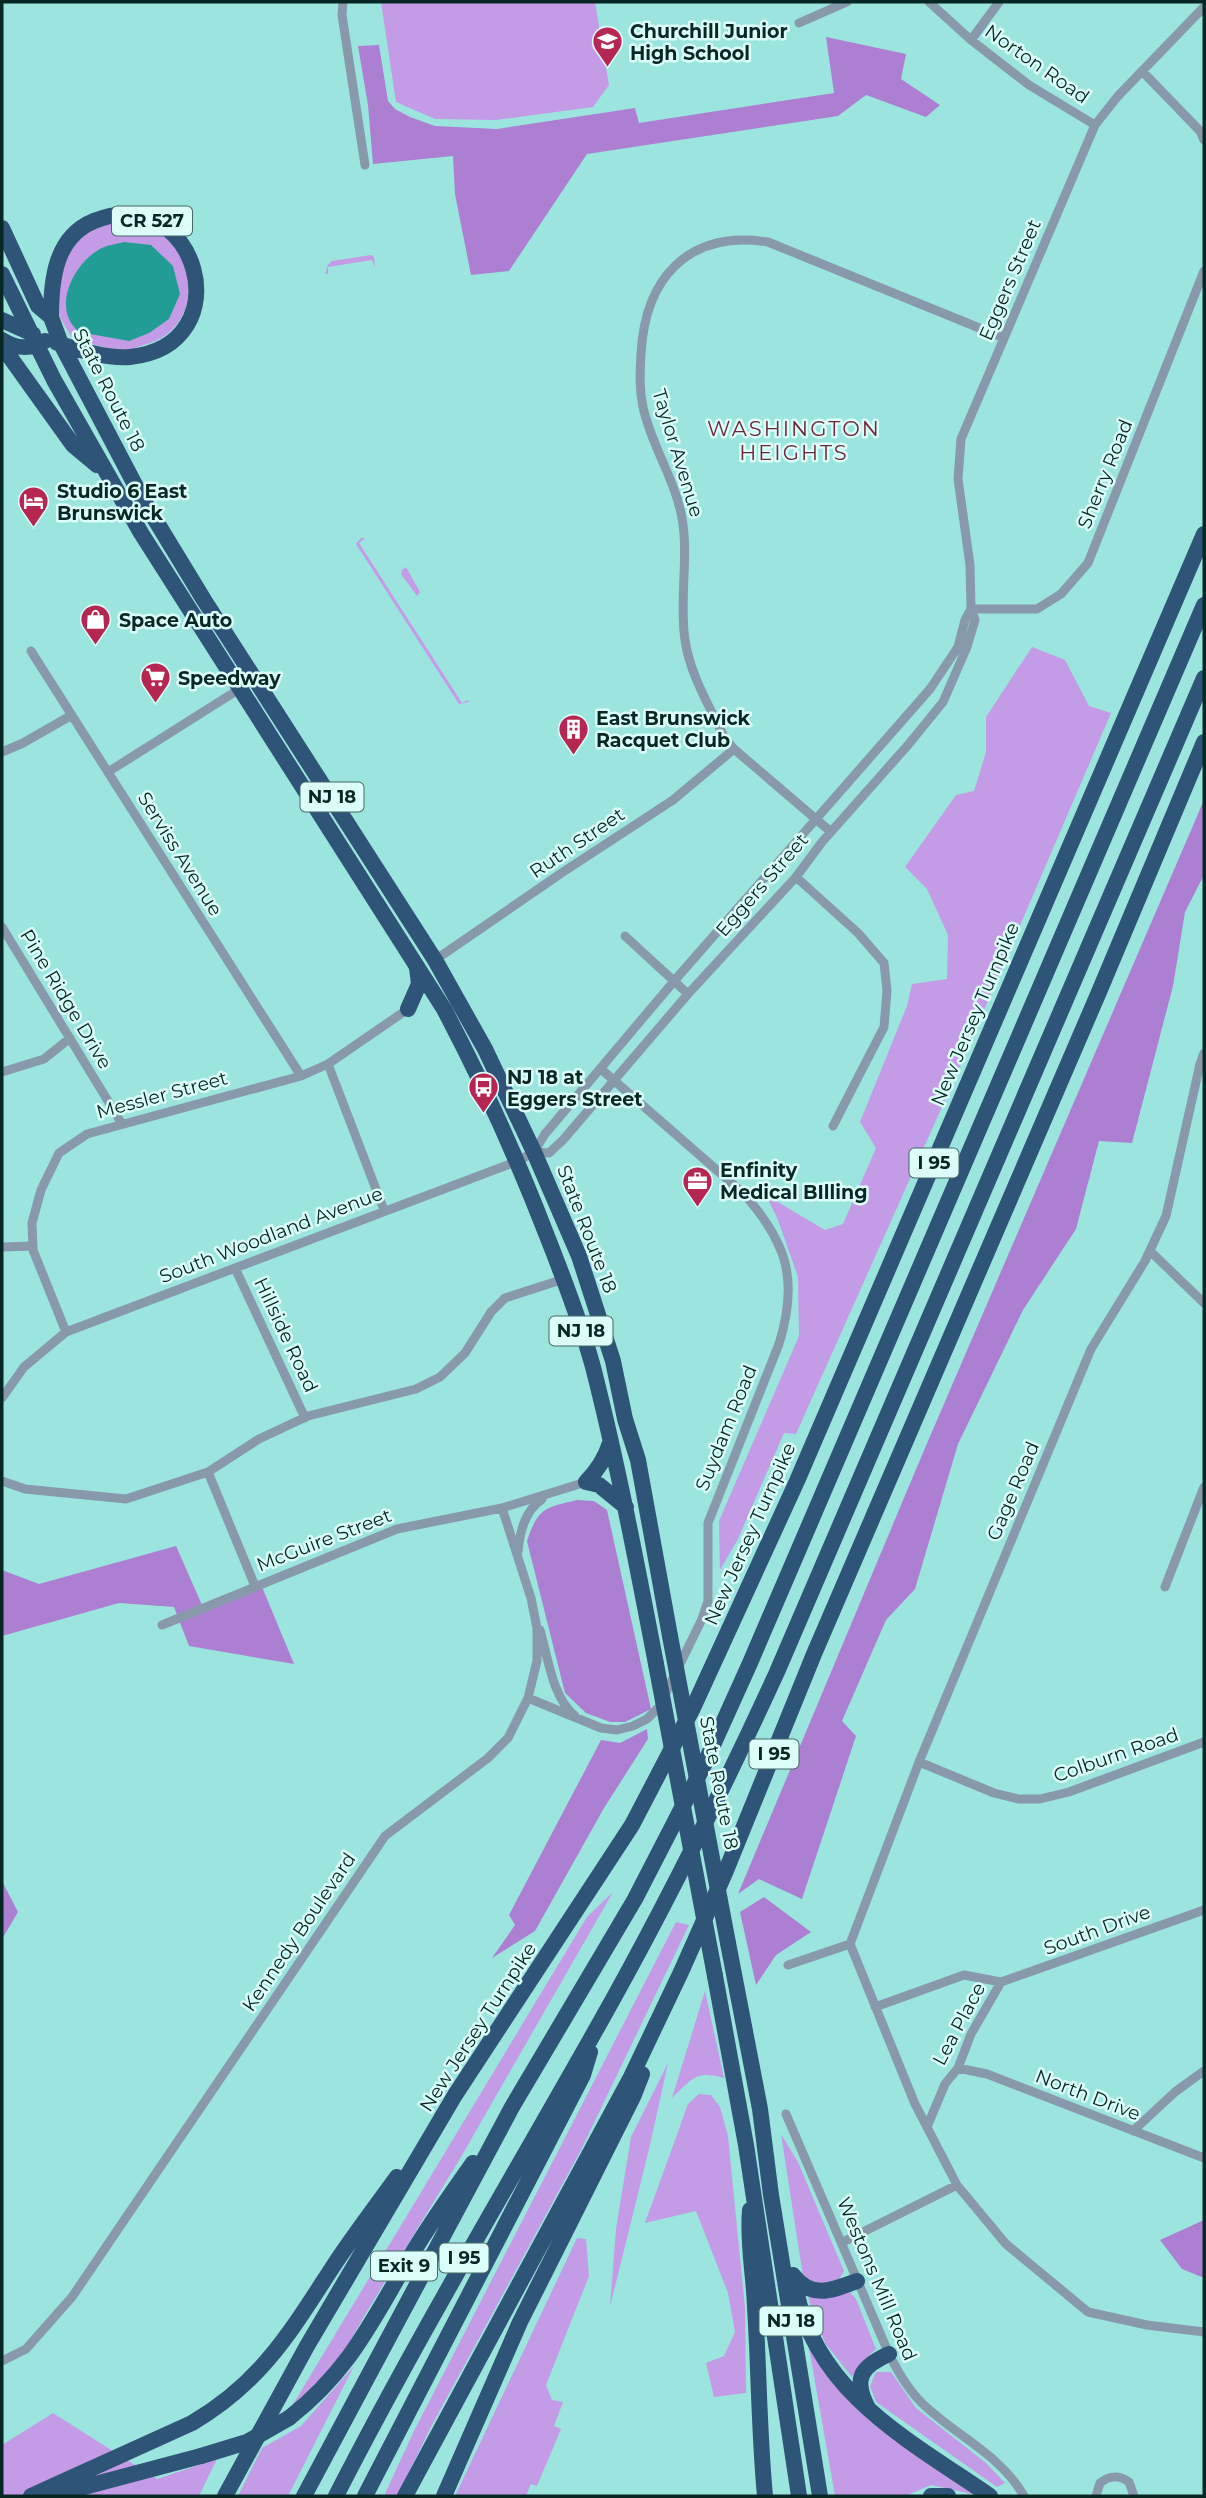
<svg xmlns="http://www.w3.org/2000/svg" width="1206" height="2498" font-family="Montserrat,sans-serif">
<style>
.green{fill:#c49be7}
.forest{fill:#ac7fd2}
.water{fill:#219d96}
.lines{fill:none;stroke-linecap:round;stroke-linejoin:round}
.street{stroke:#8799ab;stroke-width:9}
.highway{stroke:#2e5477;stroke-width:16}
.highway-bridge{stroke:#2e5477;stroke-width:16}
.labels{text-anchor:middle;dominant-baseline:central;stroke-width:5;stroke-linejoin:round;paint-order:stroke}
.shield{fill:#dbfefb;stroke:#476864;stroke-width:2}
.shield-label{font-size:18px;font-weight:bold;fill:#072724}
.poi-label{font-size:19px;font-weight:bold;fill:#072724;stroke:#dbfefb;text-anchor:start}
.street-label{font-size:19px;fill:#072724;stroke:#dbfefb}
.neighbourhood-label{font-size:21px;letter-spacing:2px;fill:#6d2838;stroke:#dbfefb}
</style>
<rect width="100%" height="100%" fill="#9ce5de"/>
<path class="green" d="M381 2H595L609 85 593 107 496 120 435 119 396 102Z
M131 222C150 227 169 236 179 253 201 288 186 333 147 344 140 346 133 349 126 350 108 350 90 343 73 339 55 311 51 301 61 269 69 245 76 237 99 226 108 222 121 223 131 222Z
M371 255 374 257 375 268 372 260 328 267V274H325L328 265 332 261Z
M361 538H365L359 543 462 703 468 700 469 702 459 704 356 544Z
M406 567 420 592 417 596 401 574 402 570Z
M1032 647 1065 660 1089 706 1111 713 954 1080 796 1434 784 1433 738 1539 720 1570 719 1521 799 1336 798 1277 778 1220 766 1195 825 1230 843 1224 876 1148 860 1122 907 1006 912 984 947 979 948 935 927 889 905 867 956 795 974 791 986 752V717Z
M613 1892 461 2157 366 2313 339 2361 292 2406 587 1917Z
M676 1922 689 1925 580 2152 432 2425 397 2496H384L414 2431Z
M705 1991 724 2078C696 2070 692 2079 672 2098Z
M668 2063 650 2145 610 2307 616 2229 631 2137Z
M699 2094 711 2095 720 2107 728 2136 745 2308 746 2393 714 2397 706 2363 724 2356 735 2332 728 2293 696 2211 645 2223 688 2104Z
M781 2134 798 2162 844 2271 840 2278 820 2289 803 2276Z
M577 2238 586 2239 589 2276 546 2385 552 2400 563 2402 554 2426 561 2429 537 2486 531 2484 526 2496H455Z
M849 2291 856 2299 876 2349 863 2361 852 2377 825 2343 808 2297H828Z
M808 2342 853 2403 981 2496 931 2485 905 2496H835Z
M354 2366 288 2496H238L262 2448 301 2426Z
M876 2372H891L916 2408 986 2463 1005 2483 997 2487 876 2402 870 2386Z
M53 2413 157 2479 217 2459 199 2496H2V2445Z"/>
<path class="forest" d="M826 37 906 54 901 79 940 105 926 117 866 95 838 116 587 154 509 271 471 275 455 194 453 156 373 164 368 105 358 46 379 45 388 101 395 109 410 117 435 126 497 129 635 108 639 123 834 93Z
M1204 800V875L1185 912 1173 986 1132 1143 1099 1141 1076 1229 1023 1310 958 1444 915 1589 886 1620 842 1721 856 1736 802 1899 759 1879 738 1894 922 1455Z
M577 1500 594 1501 607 1510 651 1709 625 1722H610L586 1713 565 1693 527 1541C538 1508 544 1508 577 1500Z
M176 1546 202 1605 260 1582 294 1664 189 1646 174 1607 119 1603 2 1636V1570L39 1584Z
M647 1729 648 1739 604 1808 535 1931 492 1958 515 1925 509 1915 601 1740 620 1743Z
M2 1881 18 1912 2 1939Z
M764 1897 811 1932 776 1955 756 1985 740 1912Z
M1204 2220V2278L1182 2269 1160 2240Z"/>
<path class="water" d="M124 242 151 245 173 266 180 294 169 319 149 333 129 341 79 332C76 329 71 324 69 319 58 294 79 259 102 248 108 245 117 244 124 242Z"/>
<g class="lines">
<path class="street" d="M343 2 342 15 365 165
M929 2 971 40 1029 85 1095 125
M799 23 847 2
M971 40 999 2
M1142 71 1200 131 1204 140
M971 609H1037L1061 594 1088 563 1204 271
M31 651 301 1076
M2 752 23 743 72 715
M108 772 241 688
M831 832 734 749 725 739C710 707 690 675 685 640 679 602 689 556 682 518 675 479 651 445 643 407 639 389 640 372 641 354 645 278 688 230 768 242L1004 338
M796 877 858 933 884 963 887 991 884 1027 833 1126
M2 927 122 1124
M625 936 688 994
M435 960 563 872 673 800 734 749
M328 1064 384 1210
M2 1072 44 1059 70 1038
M534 1152 549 1153 563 1140 688 994 796 877 822 842 908 745 943 702 967 647 975 620 971 609 970 565 958 479 961 439 1095 125 1118 96 1204 7
M2 1247 33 1246
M1150 1251 1204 1303
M235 1268 305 1418
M66 1332 33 1250 32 1223 41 1190 59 1153 87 1134 301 1076 328 1064 408 1009
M2 1398 24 1367 66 1332 518 1161 534 1152 545 1134 675 980 930 689 958 647 965 620 971 609
M208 1472 255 1586
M2 1481 25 1489 126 1499 208 1472 259 1439 308 1416 416 1389 440 1377 465 1353 491 1312 505 1298 564 1279
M518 1551C520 1531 525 1511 542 1499
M1165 1587 1204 1487
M162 1625 397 1529 502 1508 586 1482
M540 1630C548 1657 552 1697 575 1716
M528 1698 601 1728 617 1730 633 1726 647 1719 659 1707 702 1619 708 1601V1523L779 1344C799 1280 787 1242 743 1193L601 1069
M919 1762 994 1793 1018 1799H1040L1069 1792 1204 1742
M850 1944 919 1762 1091 1349 1145 1261 1166 1216 1200 1064 1204 1053
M850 1944 915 2104 957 2185 1006 2244 1088 2312 1147 2325 1204 2332
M788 1965 850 1944
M1001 1982 1204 1910
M875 2007 964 1975 1001 1982
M958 2068 987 2074 1204 2158
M786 2114 889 2354C898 2372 908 2390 923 2404 956 2436 1000 2454 1024 2496
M927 2127 945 2084 958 2068 971 2034 1001 1982
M1133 2131 1175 2092 1204 2071
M843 2242 957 2185
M2 2361 26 2349 72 2297 385 1836 488 1758 508 1738 528 1698 537 1661V1628L531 1598 502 1508
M1096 2496 1100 2483C1110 2475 1119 2475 1129 2482L1134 2496"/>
<path class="highway" d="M2 228 38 306 51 317 61 344 142 498 204 600 435 960 485 1049 534 1152 579 1256 613 1361 625 1419 638 1460 670 1636
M2 274 54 380 141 533 444 1009C483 1083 517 1158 547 1236 564 1279 581 1323 593 1367 618 1465 637 1565 656 1664
M51 317C51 280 55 237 94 221 197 180 244 345 130 357 108 359 79 350 57 343
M2 320 33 334
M2 340C17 349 30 350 45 341
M2 346 73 445 97 465
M408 1009 419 984 417 968
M586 1482 599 1485 626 1507
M586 1482C598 1470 605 1459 610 1443
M728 1943 760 2109 771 2195 820 2496
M715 1976 746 2145 799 2496
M750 2210C747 2243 754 2275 755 2307 759 2370 759 2433 765 2496
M793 2275C812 2300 833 2290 857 2281
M796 2291C818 2394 910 2441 990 2496
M868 2408C852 2378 862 2366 889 2354
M289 2418C351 2369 371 2322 410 2257 429 2225 451 2194 473 2163
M54 2495 201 2456
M31 2496 192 2423C262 2382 291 2331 334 2265 354 2235 376 2206 397 2177
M225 2496 307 2346 455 2095 632 1825 693 1708 797 1481 1204 534
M304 2496 512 2107 635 1899 704 1765 750 1663 1204 605
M336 2496C418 2336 510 2182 598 2026 663 1911 722 1792 777 1672L1204 678
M365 2496 583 2075 590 2052
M405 2496 631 2077 681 1972 725 1873 814 1654 1099 992 1204 742
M444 2496 520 2322 633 2097 642 2074
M931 2496H948"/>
<path class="highway-bridge" d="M670 1636 728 1943
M656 1664 715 1976
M201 2456 247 2442 289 2418"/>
</g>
<defs>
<symbol id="school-pin" viewBox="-11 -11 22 30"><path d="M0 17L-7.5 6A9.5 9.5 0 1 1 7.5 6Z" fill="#b52653" stroke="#dbfefb"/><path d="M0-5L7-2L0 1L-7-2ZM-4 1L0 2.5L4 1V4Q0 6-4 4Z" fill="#fff"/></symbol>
<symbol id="hotel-pin" viewBox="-11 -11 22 30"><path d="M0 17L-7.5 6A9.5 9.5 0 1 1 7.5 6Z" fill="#b52653" stroke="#dbfefb"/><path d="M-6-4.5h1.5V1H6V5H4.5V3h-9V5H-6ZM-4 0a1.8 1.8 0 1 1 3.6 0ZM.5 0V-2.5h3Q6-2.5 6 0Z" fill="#fff"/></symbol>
<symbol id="shop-pin" viewBox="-11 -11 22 30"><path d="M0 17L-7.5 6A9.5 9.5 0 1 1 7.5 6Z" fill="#b52653" stroke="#dbfefb"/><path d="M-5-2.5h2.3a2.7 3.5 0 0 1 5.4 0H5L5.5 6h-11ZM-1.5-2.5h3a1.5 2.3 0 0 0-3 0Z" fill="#fff"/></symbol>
<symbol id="supermarket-pin" viewBox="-11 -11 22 30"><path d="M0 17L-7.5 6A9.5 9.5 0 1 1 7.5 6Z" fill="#b52653" stroke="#dbfefb"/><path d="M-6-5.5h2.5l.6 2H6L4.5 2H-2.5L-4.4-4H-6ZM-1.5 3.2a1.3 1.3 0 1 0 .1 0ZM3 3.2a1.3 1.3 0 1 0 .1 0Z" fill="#fff"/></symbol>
<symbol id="building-pin" viewBox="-11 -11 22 30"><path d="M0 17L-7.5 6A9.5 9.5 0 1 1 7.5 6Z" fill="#b52653" stroke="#dbfefb"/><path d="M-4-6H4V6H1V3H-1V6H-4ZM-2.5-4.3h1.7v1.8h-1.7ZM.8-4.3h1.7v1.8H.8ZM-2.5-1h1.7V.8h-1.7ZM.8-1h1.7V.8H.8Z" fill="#fff"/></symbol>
<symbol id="bus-pin" viewBox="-11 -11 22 30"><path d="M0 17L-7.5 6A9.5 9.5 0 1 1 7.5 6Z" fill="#b52653" stroke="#dbfefb"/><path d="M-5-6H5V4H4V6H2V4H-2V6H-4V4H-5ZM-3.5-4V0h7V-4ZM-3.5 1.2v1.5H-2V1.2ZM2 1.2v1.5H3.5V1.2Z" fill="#fff"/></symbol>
<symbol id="office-pin" viewBox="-11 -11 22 30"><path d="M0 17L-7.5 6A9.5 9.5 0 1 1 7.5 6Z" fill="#b52653" stroke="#dbfefb"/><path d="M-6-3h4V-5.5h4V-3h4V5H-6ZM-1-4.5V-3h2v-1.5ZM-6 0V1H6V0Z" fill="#fff"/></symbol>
</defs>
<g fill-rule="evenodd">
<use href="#school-pin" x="590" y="24" width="35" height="47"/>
<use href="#hotel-pin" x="16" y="484" width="35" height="47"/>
<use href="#shop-pin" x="78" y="602" width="35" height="47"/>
<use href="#supermarket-pin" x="138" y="660" width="35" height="47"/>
<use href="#building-pin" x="556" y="712" width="35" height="47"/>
<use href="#bus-pin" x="466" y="1070" width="35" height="47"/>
<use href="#office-pin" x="680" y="1164" width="35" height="47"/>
</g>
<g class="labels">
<g class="shield">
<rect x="112" y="206.5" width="80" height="29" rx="5"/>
<rect x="300.5" y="782.5" width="63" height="29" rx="5"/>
<rect x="909.5" y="1148.5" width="49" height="29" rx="5"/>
<rect x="549.5" y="1316.5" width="63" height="29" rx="5"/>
<rect x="749.5" y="1739.5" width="49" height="29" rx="5"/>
<rect x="439.5" y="2243.5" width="49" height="29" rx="5"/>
<rect x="371" y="2251.5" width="66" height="29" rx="5"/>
<rect x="759.5" y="2306.5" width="63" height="29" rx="5"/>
</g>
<g class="shield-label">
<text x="152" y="221">CR 527</text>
<text x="332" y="797">NJ 18</text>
<text x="934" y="1163">I 95</text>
<text x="581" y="1331">NJ 18</text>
<text x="774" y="1754">I 95</text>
<text x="464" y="2258">I 95</text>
<text x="404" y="2266">Exit 9</text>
<text x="791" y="2321">NJ 18</text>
</g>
<g class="poi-label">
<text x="630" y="31">Churchill Junior<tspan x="630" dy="22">High School</tspan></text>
<text x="57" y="491">Studio 6 East<tspan x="57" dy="22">Brunswick</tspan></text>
<text x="119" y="620">Space Auto</text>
<text x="178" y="678">Speedway</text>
<text x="596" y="718">East Brunswick<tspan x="596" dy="22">Racquet Club</tspan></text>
<text x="507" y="1077">NJ 18 at<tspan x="507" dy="22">Eggers Street</tspan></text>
<text x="720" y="1170">Enfinity<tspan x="720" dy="22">Medical BIlling</tspan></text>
</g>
<g class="street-label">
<text transform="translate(1037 64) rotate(35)">Norton Road</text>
<text transform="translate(1010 280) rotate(-67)">Eggers Street</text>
<text transform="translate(109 390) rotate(63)">State Route 18</text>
<text transform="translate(678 453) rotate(73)">Taylor Avenue</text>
<text transform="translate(1105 474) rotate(-68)">Sherry Road</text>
<text transform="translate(577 843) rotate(-34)">Ruth Street</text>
<text transform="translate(180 854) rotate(58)">Serviss Avenue</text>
<text transform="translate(762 885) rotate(-49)">Eggers Street</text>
<text transform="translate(66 999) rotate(59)">Pine Ridge Drive</text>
<text transform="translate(975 1014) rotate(-67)">New Jersey Turnpike</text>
<text transform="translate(162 1095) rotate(-15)">Messler Street</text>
<text transform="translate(587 1229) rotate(69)">State Route 18</text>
<text transform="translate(271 1235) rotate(-21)">South Woodland Avenue</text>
<text transform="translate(286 1335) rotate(65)">Hillside Road</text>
<text transform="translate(726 1428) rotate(-68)">Suydam Road</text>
<text transform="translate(1013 1491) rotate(-67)">Gage Road</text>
<text transform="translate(750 1534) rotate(-66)">New Jersey Turnpike</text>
<text transform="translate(324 1540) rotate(-21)">McGuire Street</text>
<text transform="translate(1116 1755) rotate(-19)">Colburn Road</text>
<text transform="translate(719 1783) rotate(79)">State Route 18</text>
<text transform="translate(1097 1930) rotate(-20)">South Drive</text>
<text transform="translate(299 1932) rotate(-56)">Kennedy Boulevard</text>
<text transform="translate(959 2024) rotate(-62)">Lea Place</text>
<text transform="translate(478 2027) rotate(-57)">New Jersey Turnpike</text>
<text transform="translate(1088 2095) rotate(21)">North Drive</text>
<text transform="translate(877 2279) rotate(67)">Westons Mill Road</text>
</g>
<g class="neighbourhood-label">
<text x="794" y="428">WASHINGTON<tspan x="794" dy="24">HEIGHTS</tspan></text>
</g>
</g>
<rect width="1206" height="2498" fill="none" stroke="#072724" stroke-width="7"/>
</svg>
